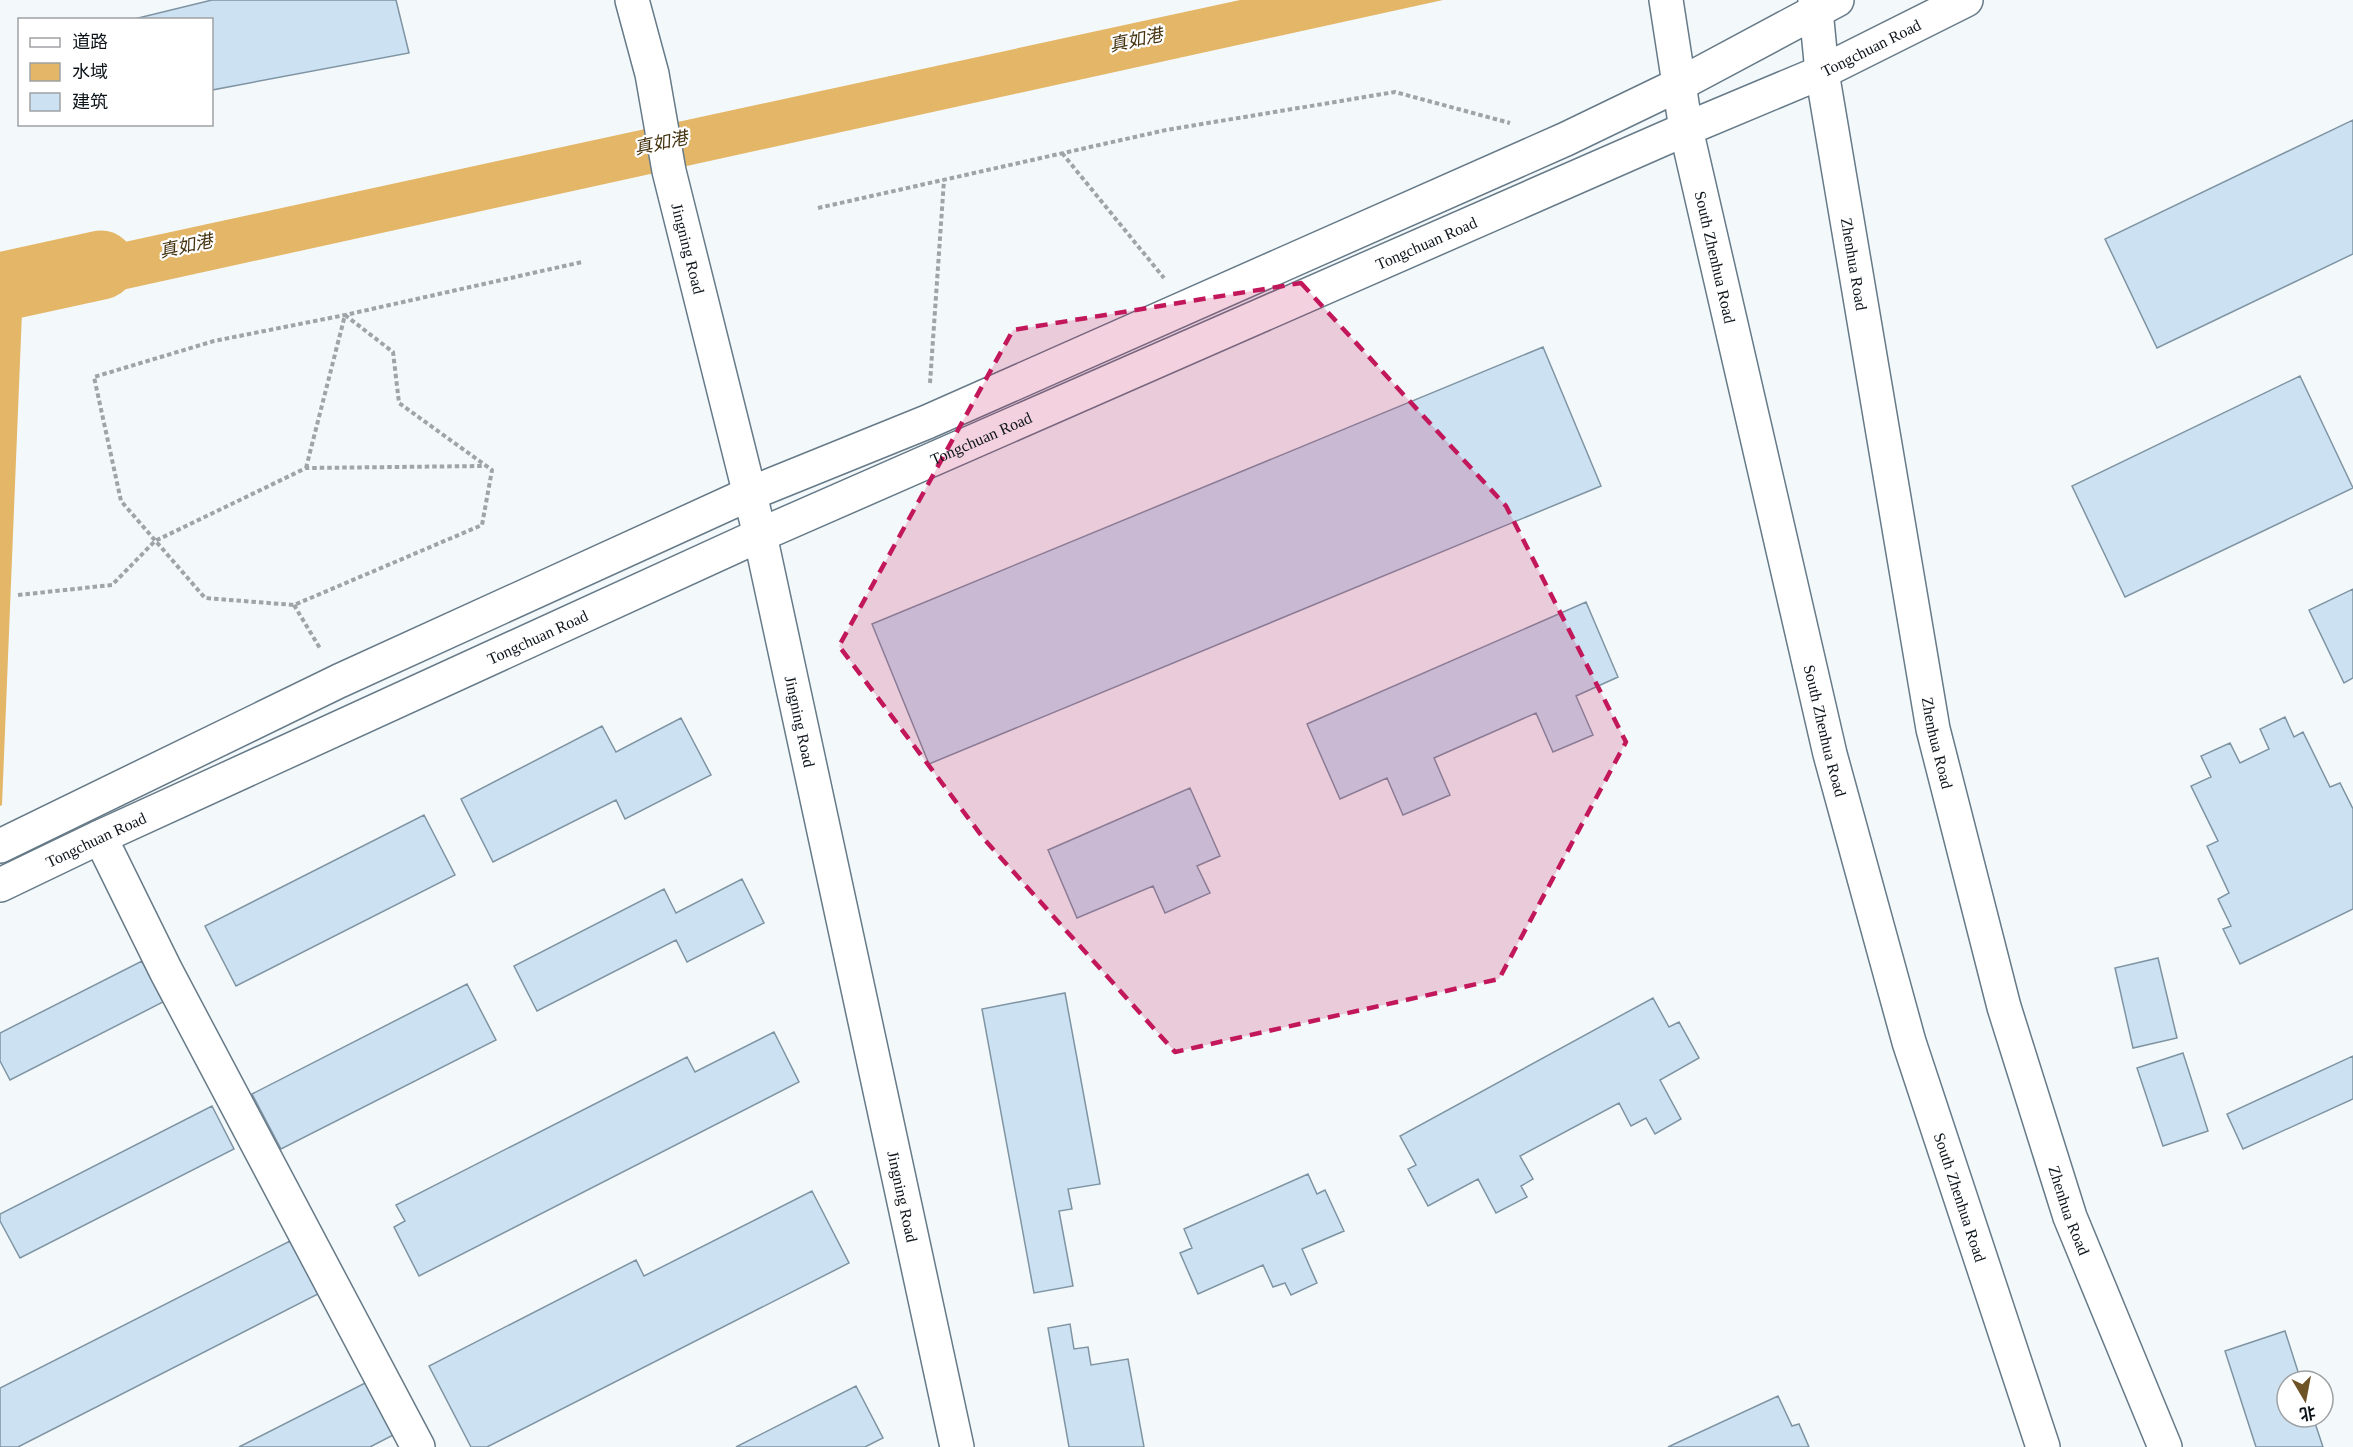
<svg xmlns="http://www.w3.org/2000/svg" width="2353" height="1447" font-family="'Times New Roman','Noto Sans SC',serif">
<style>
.water{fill:#e4b667}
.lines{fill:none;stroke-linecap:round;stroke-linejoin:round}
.river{stroke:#e4b667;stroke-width:69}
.building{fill:#cce2f2;stroke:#7f94a3;stroke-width:1.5}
.minor-casing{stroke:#667a88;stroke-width:36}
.major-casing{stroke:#667a88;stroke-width:36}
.path{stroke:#9ea4a8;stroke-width:4;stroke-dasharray:4.5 3;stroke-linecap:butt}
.minor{stroke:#fff;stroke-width:33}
.major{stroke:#fff;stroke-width:33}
.marked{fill:#c2185b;fill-opacity:0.2;stroke:#c2185b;stroke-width:4.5;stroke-dasharray:12 8;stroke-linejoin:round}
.labels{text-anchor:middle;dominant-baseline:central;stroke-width:4.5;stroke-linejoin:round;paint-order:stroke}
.street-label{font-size:16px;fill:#0d151b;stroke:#fff}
.water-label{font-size:18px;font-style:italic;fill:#453310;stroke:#fff}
</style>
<rect width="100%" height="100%" fill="#f3f8fb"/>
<path class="water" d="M1240 0H1443L22 312 2 805 0 806V313L21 312 0 269Z"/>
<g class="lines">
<path class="river" d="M0 287 101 265"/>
</g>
<path class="building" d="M212 0H396L409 53 212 90V20H130Z
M2353 120V254L2157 348 2105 239Z
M1543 347 1601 486 929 764 872 624Z
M2300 376 2353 488 2125 597 2072 486Z
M2353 589V678L2344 683 2309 610Z
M1586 602 1618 677 1576 696 1593 735 1553 752 1536 713 1434 758 1450 795 1403 815 1387 778 1340 799 1307 724Z
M2285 717 2294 737 2303 732 2330 787 2340 783 2353 809V909L2240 964 2223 929 2231 926 2218 899 2229 893 2207 846 2218 841 2191 786 2211 777 2201 756 2230 743 2240 763 2269 749 2260 729Z
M681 718 711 775 625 819 616 800 493 862 461 799 602 726 616 752Z
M1190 788 1220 856 1197 866 1210 893 1165 913 1153 886 1077 918 1048 850Z
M424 815 455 875 236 986 205 926Z
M742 879 764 923 687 962 676 940 537 1011 514 966 664 889 676 913Z
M2158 958 2177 1038 2133 1048 2115 968Z
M142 961 163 1002 10 1080 0 1061V1033Z
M467 984 496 1040 281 1149 252 1094Z
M1065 993 1100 1184 1068 1189 1072 1209 1059 1211 1073 1286 1034 1293 982 1009Z
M1653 998 1669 1027 1679 1022 1699 1058 1660 1080 1681 1119 1655 1134 1646 1118 1631 1126 1619 1103 1520 1156 1533 1179 1521 1186 1527 1197 1496 1213 1478 1179 1428 1206 1408 1169 1416 1165 1400 1136Z
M774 1032 799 1082 419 1276 394 1227 405 1221 396 1205 687 1057 695 1072Z
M2183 1053 2208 1131 2163 1146 2137 1068Z
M2353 1056V1099L2243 1149 2227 1114Z
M212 1106 234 1149 20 1258 0 1221V1214Z
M1308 1174 1317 1194 1325 1190 1344 1231 1302 1249 1317 1283 1291 1295 1285 1283 1273 1287 1263 1265 1198 1294 1180 1253 1192 1248 1184 1229Z
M812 1191 849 1263 487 1447H471L429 1366 636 1260 644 1276Z
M290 1241 318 1294 18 1447H0V1388Z
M1070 1324 1074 1349 1088 1347 1091 1365 1128 1359 1144 1447H1069L1048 1328Z
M2285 1331 2301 1381H2287V1417H2313L2323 1447H2256L2225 1351Z
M375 1378 403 1430 370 1447H239Z
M856 1386 883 1438 865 1447H736Z
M1778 1396 1792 1426 1799 1424 1809 1447H1668Z"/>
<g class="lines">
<defs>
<g id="minor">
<path id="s1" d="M632 0 652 74 669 171 760 535 957 1447"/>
<path d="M100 837 166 971 418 1447"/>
</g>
<g id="major">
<path id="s2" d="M1666 0 1686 129 1830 754 1909 1042 2043 1447"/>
<path id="s3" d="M1815 0 1822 72 1933 729 2004 1007 2070 1217 2165 1447"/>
<path d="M0 846 339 681 749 494 927 422 1566 139 1680 84 1837 0"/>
<path id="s4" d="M0 885 100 837 760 535 1686 129 1822 72 1966 0"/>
</g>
</defs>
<use href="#minor" class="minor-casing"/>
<use href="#major" class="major-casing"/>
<path class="path" d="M1062 153 1164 278
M818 208 1166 130 1395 92 1510 123
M345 315 393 352 399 403 492 470 482 525 294 605 205 598 121 501 94 377 214 341 345 315 582 262
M930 383 944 180
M306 468 345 315
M18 595 112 585 155 541 306 468 485 466
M294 605 321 650"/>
<use href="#minor" class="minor"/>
<use href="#major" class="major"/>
</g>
<path class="marked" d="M1301 283 1506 506 1626 742 1499 979 1175 1052 984 839 839 646 1013 330Z"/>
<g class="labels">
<g class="street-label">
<text stroke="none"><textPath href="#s4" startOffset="2050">Tongchuan Road</textPath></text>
<text stroke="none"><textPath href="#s4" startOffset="1564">Tongchuan Road</textPath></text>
<text stroke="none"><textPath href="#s1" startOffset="255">Jingning Road</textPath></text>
<text stroke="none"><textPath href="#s2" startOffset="262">South Zhenhua Road</textPath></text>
<text stroke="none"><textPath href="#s3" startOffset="267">Zhenhua Road</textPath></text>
<text stroke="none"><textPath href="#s4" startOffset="1078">Tongchuan Road</textPath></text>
<text stroke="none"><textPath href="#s4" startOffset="592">Tongchuan Road</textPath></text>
<text stroke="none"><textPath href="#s1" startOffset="741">Jingning Road</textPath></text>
<text stroke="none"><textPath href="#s2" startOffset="748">South Zhenhua Road</textPath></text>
<text stroke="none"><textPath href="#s3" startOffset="753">Zhenhua Road</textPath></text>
<text stroke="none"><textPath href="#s4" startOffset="106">Tongchuan Road</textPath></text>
<text stroke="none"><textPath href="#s1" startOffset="1227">Jingning Road</textPath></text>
<text stroke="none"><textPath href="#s2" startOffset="1234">South Zhenhua Road</textPath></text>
<text stroke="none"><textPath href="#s3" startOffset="1239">Zhenhua Road</textPath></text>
</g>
<g class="water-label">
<text transform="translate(1136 40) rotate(-12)">真如港</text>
<text transform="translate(661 143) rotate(-12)">真如港</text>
<text transform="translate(186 246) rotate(-12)">真如港</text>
</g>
</g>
<rect x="18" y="18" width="195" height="108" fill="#ffffff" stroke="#9ea1a4" stroke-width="1.5"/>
<rect x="30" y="38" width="30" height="9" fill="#ffffff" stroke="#9ea1a4" stroke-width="1.5"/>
<text x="72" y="48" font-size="18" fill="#0d151b">道路</text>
<rect x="30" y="63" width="30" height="18" fill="#e4b667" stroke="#9ea1a4" stroke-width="1.5"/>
<text x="72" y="78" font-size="18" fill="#0d151b">水域</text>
<rect x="30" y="93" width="30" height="18" fill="#cce2f2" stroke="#9ea1a4" stroke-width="1.5"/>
<text x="72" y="108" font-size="18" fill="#0d151b">建筑</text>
<g transform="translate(2305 1399) rotate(170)"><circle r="28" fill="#ffffff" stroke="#9ea1a4" stroke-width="1.5"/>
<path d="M0-4.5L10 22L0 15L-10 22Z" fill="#6d5325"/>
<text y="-9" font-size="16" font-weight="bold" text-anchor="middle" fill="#0d151b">北</text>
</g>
</svg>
